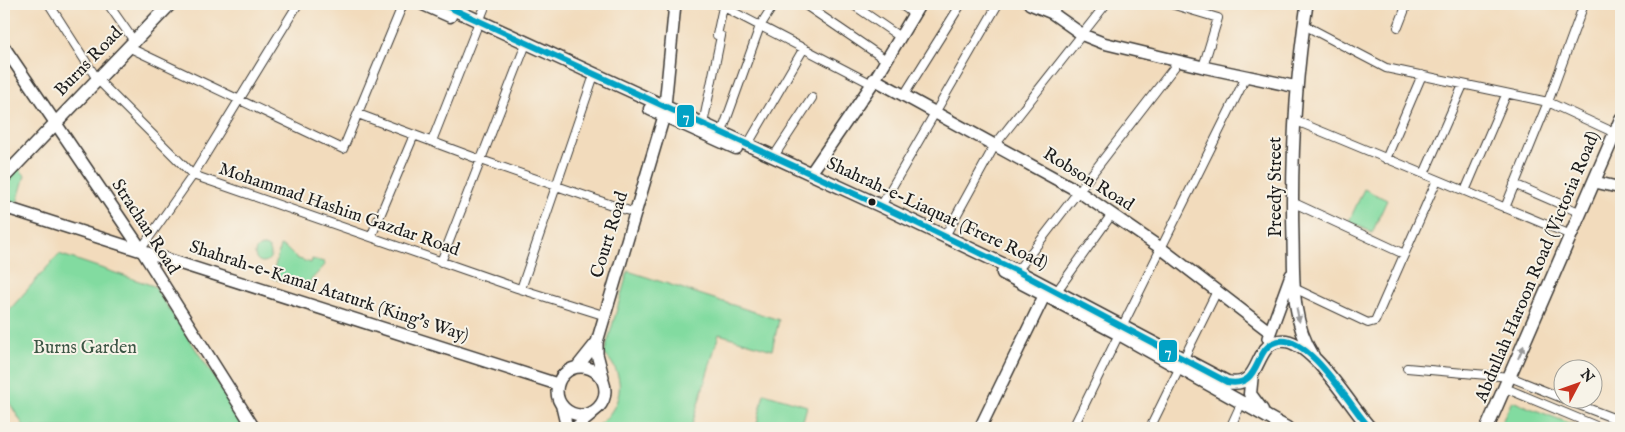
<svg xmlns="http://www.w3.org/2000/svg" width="1625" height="432" font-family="'IM FELL English',serif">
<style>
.green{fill:#82dba0;stroke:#4f7c5e}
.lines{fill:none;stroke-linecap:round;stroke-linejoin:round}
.street-casing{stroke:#3c3934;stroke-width:10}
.secondary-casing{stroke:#3c3934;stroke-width:14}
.primary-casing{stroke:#3c3934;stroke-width:15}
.street{stroke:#fff;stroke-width:8}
.secondary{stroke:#fff;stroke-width:11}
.primary{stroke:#fff;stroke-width:12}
.bus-1-casing{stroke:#f7f3e8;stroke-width:10}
.bus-1{stroke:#01a2c5;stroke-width:6}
.oneway{fill:#999}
.bus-dot{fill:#1c1c1c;stroke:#f7f3e8;stroke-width:2}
.labels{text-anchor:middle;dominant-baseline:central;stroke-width:4;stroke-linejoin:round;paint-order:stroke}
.street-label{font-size:18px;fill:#1c1c1c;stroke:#f7f3e8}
.park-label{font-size:18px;fill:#3b5544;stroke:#f7f3e8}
.line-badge{stroke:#f7f3e8;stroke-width:2}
.badge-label{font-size:14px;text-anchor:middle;font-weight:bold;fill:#fff}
</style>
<rect width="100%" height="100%" fill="#f7f3e8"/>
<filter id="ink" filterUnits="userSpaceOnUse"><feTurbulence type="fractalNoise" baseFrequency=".02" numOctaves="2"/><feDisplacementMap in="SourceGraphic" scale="10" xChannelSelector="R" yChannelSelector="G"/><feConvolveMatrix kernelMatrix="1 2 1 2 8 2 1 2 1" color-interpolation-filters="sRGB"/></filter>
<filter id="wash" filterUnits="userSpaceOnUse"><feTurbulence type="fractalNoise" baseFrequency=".0096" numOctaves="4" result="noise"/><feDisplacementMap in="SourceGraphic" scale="20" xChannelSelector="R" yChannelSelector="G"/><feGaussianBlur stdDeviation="1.12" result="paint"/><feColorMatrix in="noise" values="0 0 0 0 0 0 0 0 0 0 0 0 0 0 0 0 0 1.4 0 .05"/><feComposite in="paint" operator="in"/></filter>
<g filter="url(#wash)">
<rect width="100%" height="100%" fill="#f2dbbc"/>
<path class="green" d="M15 165 25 175 15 210 4 206V177Z
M1364 189 1387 200 1372 233 1349 221Z
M280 246 286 248 296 258 311 263 312 259 324 262 325 265 310 281 308 289 272 278Z
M255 254a8 8 0 1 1 16 0a8 8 0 1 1-16 0Z
M59 254 154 286 248 428H25L4 394V316Z
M628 271 779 320 772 350 719 334 691 428H594C622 410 629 377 604 354Z
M764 393 807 406 801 428H756Z
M1512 401 1582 428H1499Z"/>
</g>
<g filter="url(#ink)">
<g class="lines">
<defs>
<path id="street" d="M49 4 97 79 193 175 517 288 603 315
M108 4 134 41
M718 4 872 84
M804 4 886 60
M852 4 900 37
M900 4 914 14
M1171 4 1218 18 1203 67
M1052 13 1059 4
M1304 25 1386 68 1548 102 1615 133
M1398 27 1407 4
M128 47 343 149 403 4
M904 95 961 4
M358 114 481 160 635 213
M1294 120 1571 235
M703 124 721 36 717 35 723 7
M722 132 760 26 774 4
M432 141 486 4
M748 144 804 48
M774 156 812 98
M1386 159 1422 75
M1424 174 1463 85
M1514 184 1581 213
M1465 191 1506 95
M1292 202 1404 254
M881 206 998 4
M1505 208 1548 102 1584 4
M945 236 995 145 1106 4
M371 237 414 135
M141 249 193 175 298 4
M441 262 524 49
M1017 271 1179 61
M1294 288 1368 323 1375 321 1437 180
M521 289 592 81
M1057 291 1112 214
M1123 325 1246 77
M1184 358 1217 291
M1407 368 1510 377 1562 398
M1505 388 1601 428
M1566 400 1621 421
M1073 428 1119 334
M1150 428 1180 367
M1230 428 1242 402"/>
<path id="secondary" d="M1030 4 1052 13 1083 35 1103 43 1203 67 1297 87
M1307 4C1295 82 1291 161 1293 240 1294 280 1291 320 1313 355
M4 47 141 249 254 428
M874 79 1078 191 1162 249 1270 332
M811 173 872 84 920 4
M1595 182 1621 188
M4 207 557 384
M1268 338 1291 275
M597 342V354L603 377
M557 391a24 24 0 1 1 48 0a24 24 0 1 1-48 0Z
M577 367 597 342 664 116 675 4
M562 407 567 428
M575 428 591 415
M980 428 1048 288"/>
<path id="primary" d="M423 4 450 16
M442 4 881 206 1017 271 1227 382C1263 389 1252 346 1279 341 1310 335 1351 408 1370 428
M650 109 736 148
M4 177 170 4
M1003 273 1119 334 1287 428
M1252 374 1250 394 1262 410
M1487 428 1621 119"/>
</defs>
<use href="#street" class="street-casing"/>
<use href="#secondary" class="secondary-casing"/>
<use href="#primary" class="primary-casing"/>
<use href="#street" class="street"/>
<use href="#secondary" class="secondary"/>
<use href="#primary" class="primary"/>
<defs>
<path id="bus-1" d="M442 4 881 206 1017 271 1227 382C1263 389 1252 346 1279 341 1310 335 1351 408 1370 428"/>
</defs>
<use href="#bus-1" class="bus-1-casing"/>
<use href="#bus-1" class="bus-1"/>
</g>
<defs><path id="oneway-solid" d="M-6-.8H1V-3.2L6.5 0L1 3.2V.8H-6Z" transform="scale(1.25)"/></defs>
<g class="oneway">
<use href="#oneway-solid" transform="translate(1298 315) rotate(78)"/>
<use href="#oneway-solid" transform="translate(1521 352) rotate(-66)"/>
</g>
</g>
<circle class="bus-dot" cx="872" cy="202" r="4.5"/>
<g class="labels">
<g class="street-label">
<text transform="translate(89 62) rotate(-46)">Burns Road</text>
<text transform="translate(1088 180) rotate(32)">Robson Road</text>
<text transform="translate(1276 187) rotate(-90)">Preedy Street</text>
<text transform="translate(339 210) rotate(19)">Mohammad Hashim Gazdar Road</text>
<text transform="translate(937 214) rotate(25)">Shahrah-e-Liaquat (Frere Road)</text>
<text transform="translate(145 227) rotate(57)">Strachan Road</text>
<text transform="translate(610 235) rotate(-73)">Court Road</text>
<text transform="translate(1538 267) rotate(-67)">Abdullah Haroon Road (Victoria Road)</text>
<text transform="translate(329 292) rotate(18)">Shahrah-e-Kamal Ataturk (King's Way)</text>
</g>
<g class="park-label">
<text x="85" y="348">Burns Garden</text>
</g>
</g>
<g class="line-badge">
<rect x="676" y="104" width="19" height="24" rx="5" fill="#01a2c5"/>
<rect x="1158" y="339" width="20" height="24" rx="5" fill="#01a2c5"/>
</g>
<g class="badge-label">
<text x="686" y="121">7</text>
<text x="1168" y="356">7</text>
</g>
<rect width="1625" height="432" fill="none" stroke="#f7f3e8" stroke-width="20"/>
<g transform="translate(1578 384) rotate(49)"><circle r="24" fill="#f7f3e8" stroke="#9f9d96"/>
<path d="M0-4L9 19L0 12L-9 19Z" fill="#c8321e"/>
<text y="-8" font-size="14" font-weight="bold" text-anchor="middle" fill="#1c1c1c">N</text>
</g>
</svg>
